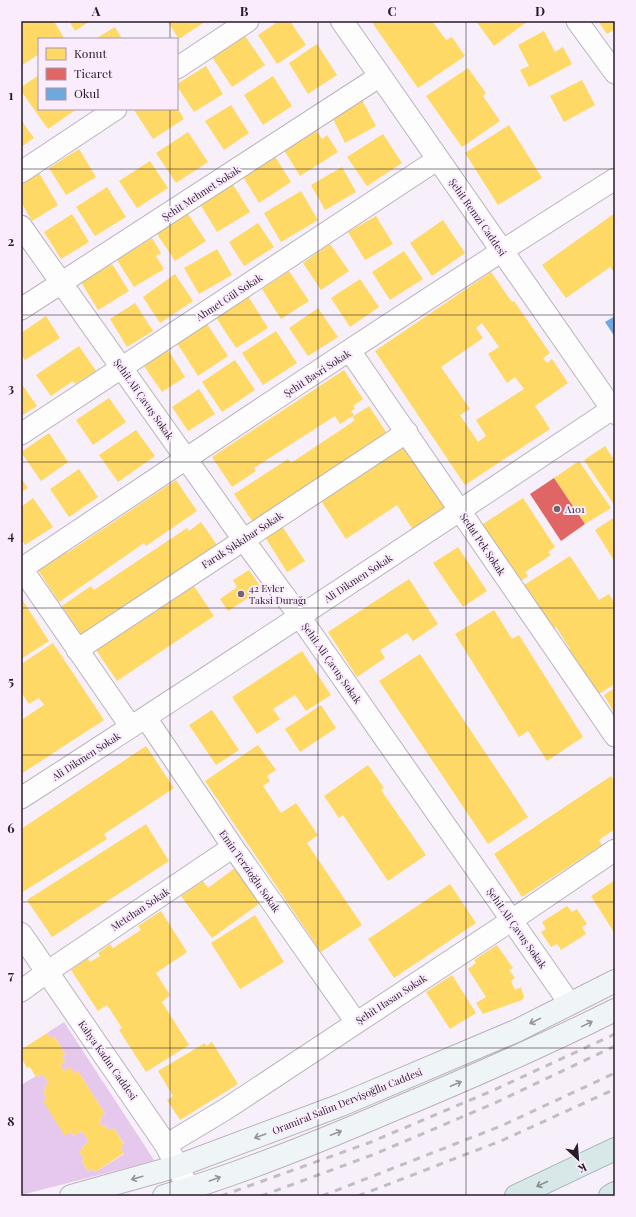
<svg xmlns="http://www.w3.org/2000/svg" width="636" height="1217" font-family="'Playfair Display',serif">
<style>
.green{fill:#e6c8ec}
.homes{fill:#ffd966;fill-rule:evenodd}
.shops{fill:#e06666}
.schools{fill:#6fa8dc}
.lines{fill:none;stroke-linecap:round;stroke-linejoin:round}
.minor-casing{stroke:#bab2bc;stroke-width:23}
.tertiary-casing{stroke:#bab2bc;stroke-width:24}
.secondary-casing{stroke:#bab2bc;stroke-width:24}
.trunk-casing{stroke:#a0b2b5;stroke-width:24}
.minor{stroke:#fefdfe;stroke-width:21}
.tertiary{stroke:#fefdfe;stroke-width:22}
.secondary{stroke:#eff5f6;stroke-width:22}
.trunk{stroke:#d8e8e8;stroke-width:22}
.rail{stroke:#c0bec0;stroke-width:3;stroke-dasharray:7 7;stroke-linecap:butt}
.oneway{stroke:#959499}
.oneway2{stroke:#888d92}
.grid{fill:none;stroke:#261d28;stroke-width:1;stroke-opacity:0.55}
.poi-dot{fill:#6f6671;stroke:#faebfd;stroke-width:1.5}
.labels{text-anchor:middle;dominant-baseline:central;stroke-width:4;stroke-linejoin:round;paint-order:stroke}
.street-label{font-size:10px;fill:#261d28;stroke:#faebfd}
.poi-label{font-size:10px;fill:#261d28;stroke:#faebfd;text-anchor:start}
.neatline{fill:none;stroke:#261d28;stroke-width:1.5}
.grid-label{font-size:13px;text-anchor:middle;font-weight:bold;fill:#261d28}
</style>
<rect width="100%" height="100%" fill="#f7eff9"/>
<path class="green" d="M64 1022 154 1160 134 1166 21 1195V1085L38 1075 39 1077 43 1074 49 1084 44 1087 46 1091 43 1093 47 1099 44 1101 74 1136 82 1131 89 1142 82 1147 83 1149 79 1151 84 1159 82 1161 88 1171 93 1169 95 1172 124 1154 120 1147 124 1144 114 1128 109 1131 105 1125 102 1127 99 1122 102 1120 100 1117 105 1114 78 1071 74 1074 70 1068 64 1071 60 1065 65 1062 62 1057 65 1054 55 1037 51 1039 47 1033Z"/>
<path class="homes" d="M21 21H54L64 38 39 39V54L21 66Z
M69 21H90L75 31Z
M167 21H206L179 39Z
M279 21H290L306 45 277 64 258 35Z
M371 21H432L446 40 452 37 465 56 418 88Z
M476 21H528L494 46Z
M598 21H615V29L607 34Z
M115 27 122 39H95Z
M544 31 555 52 563 47 572 64 529 87 520 70 529 66 518 45Z
M245 36 265 65 232 87 212 57Z
M317 44 337 75 308 94 289 63Z
M206 66 223 94 194 112 177 86V84Z
M468 68 486 93 483 96 500 121 462 147 426 96Z
M39 75V109H77L48 129 21 91V87Z
M273 76 292 106 263 125 244 95Z
M582 80 595 105 564 122 550 96Z
M362 100 376 126 345 143 332 117Z
M231 105 249 133 224 150 205 121Z
M177 107 184 119 153 139 134 110 136 109H177Z
M21 120 34 138 21 147Z
M509 125 542 178 498 205 465 153Z
M316 130 322 139 327 135 338 152 300 176 284 150Z
M188 132 208 162 176 183 156 153Z
M383 134 402 163 367 186 347 157Z
M79 149 96 177 66 195 49 168Z
M274 155 291 182 259 203 242 175Z
M150 161 168 188 137 208 119 181Z
M342 167 356 192 325 210 311 185Z
M39 173 58 205 32 221 21 202V184Z
M232 183 250 212 217 232 200 204Z
M107 187 126 217 95 236 76 207Z
M301 191 318 220 281 242 264 213Z
M615 213V271L614 272 610 267 566 298 542 265Z
M72 214 89 242 61 259 44 232Z
M188 214 206 241 175 261 157 234Z
M376 216 393 244 365 260 348 232Z
M443 220 465 253 432 276 410 243Z
M258 223 274 247 244 266 229 242Z
M152 238 161 253 156 256 164 269 134 287 117 260Z
M330 244 349 271 321 290 303 263Z
M217 249 232 275 199 294 184 268Z
M404 251 423 279 390 300 372 272Z
M112 264 129 291 98 310 81 282Z
M289 271 309 301 281 319 262 289Z
M491 272 512 302 514 301 550 353 543 358 547 363 552 359 568 383 535 406 550 429 465 485 375 351ZM482 323 499 347 488 354 507 383 515 377 524 389 476 420 486 436 478 442 460 415 470 409 441 367 483 338 476 328Z
M175 274 193 301 160 323 143 297Z
M360 279 379 307 350 327 331 298Z
M248 296 268 328 236 348 215 316Z
M135 303 153 331 127 347 110 319Z
M318 308 338 337 308 356 289 328Z
M46 316 60 338 25 360 21 354V333Z
M207 324 228 356 198 376 177 343Z
M276 331 297 363 263 385 242 353Z
M79 346 96 371 75 384 73 381 51 396 36 375Z
M168 350 185 377 162 392 144 366Z
M235 360 255 390 222 412 202 382Z
M344 370 363 399 353 406 355 409 351 411 354 415 340 424 335 416 254 468 256 471 232 487 212 457Z
M21 383 37 406 21 416Z
M199 389 215 414 188 431 172 407Z
M109 398 126 422 93 445 76 420Z
M369 406 388 435 254 524 234 494 288 459 291 463 345 427 355 420 352 417Z
M136 430 155 456 118 482 99 455Z
M49 433 68 462 41 481 21 452Z
M404 445 446 508 413 530 397 505 346 539 320 499Z
M605 446 615 461V506L584 460Z
M579 461 611 508 585 524 554 478Z
M79 469 98 497 69 517 50 489Z
M21 478 28 488 21 492Z
M176 480 197 511 146 546 144 543 59 602 38 570 65 551 67 553Z
M33 498 53 527 25 545 21 539V507Z
M523 498 555 547 548 552 551 555 525 572 528 576 518 583 480 526Z
M615 517V562L595 530Z
M201 522 217 545 82 636 62 606 91 586 94 590 187 528 189 531Z
M282 526 305 561 287 572 265 537Z
M458 547 487 591 463 607 433 563Z
M570 556 599 600 609 594 615 604V621L613 622 615 625V684L597 695 566 650 570 649 556 627 549 631 521 587Z
M249 570 262 589 228 611 220 599 237 587 233 580Z
M409 579 438 624 413 641 407 633 380 650 385 658 357 677 328 632Z
M194 586 214 616 117 681 94 647 151 610 154 613Z
M21 598 49 641 21 659Z
M494 610 512 639 519 635 583 737 547 761 528 731 519 737 455 634Z
M53 643 104 720 21 774V720L44 705 39 698 29 704 21 692V664Z
M302 651 331 695 306 711 295 695 273 709 280 719 257 734 232 697Z
M420 654 528 817 488 844 379 681Z
M615 688V714L604 695Z
M321 705 336 728 300 752 285 729Z
M212 710 239 750 216 765 189 725Z
M258 745 276 770 267 776 270 781 263 786 281 813 296 803 318 835 307 843 362 925 321 952 205 781Z
M146 746 174 788 104 834 107 839 21 893V829Z
M368 765 384 788 381 790 426 855 388 881 343 815 339 818 324 796Z
M611 776 615 782V829L599 840 602 845 522 897 494 854Z
M146 824 169 861 52 937 27 900Z
M235 868 260 903 212 938 181 896 203 881 208 888Z
M615 880V934L591 896Z
M450 884 476 923 394 978 368 939Z
M567 906 572 912 577 909 587 924 582 927 586 934 561 950 557 944 551 947 541 932 546 929 542 922Z
M161 911 187 952 156 973 170 995 162 1002 189 1045 146 1072 119 1030 122 1028 107 1005 98 1011 71 970 88 958 90 962 100 956 98 953 110 944 113 948 141 930 138 926Z
M255 915 284 962 240 989 211 943Z
M497 945 513 968 509 970 515 978 511 981 515 990 521 987 524 997 522 1000 483 1014 476 1003 486 997 468 969 476 963 474 960Z
M452 975 476 1013 450 1029 426 992Z
M47 1033 51 1039 54 1036 65 1054 62 1057 65 1062 60 1065 64 1071 71 1067 74 1074 78 1071 105 1114 100 1117 102 1120 99 1122 102 1127 105 1125 109 1131 114 1128 124 1145 120 1147 124 1153 95 1172 93 1169 88 1171 82 1161 84 1159 79 1151 83 1149 82 1147 89 1142 82 1131 74 1136 71 1132 65 1136 43 1101 47 1099 43 1093 46 1091 44 1087 49 1084 43 1074 39 1077 38 1075 36 1077 30 1067 27 1068 21 1057V1055L23 1053 21 1050Z
M212 1042 238 1084 180 1120 167 1100 173 1096 158 1071 205 1043 206 1046Z"/>
<path class="shops" d="M554 478 585 524 561 541 530 494Z"/>
<path class="schools" d="M615 316V337L605 322Z"/>
<g class="lines">
<defs>
<path id="minor" d="M577 21 615 73
M177 68 248 21
M21 172 116 109
M21 226 243 539 300 617 570 1004
M21 309 380 76
M350 351 615 736
M21 434 438 159
M21 569C218 437 415 305 615 179
M22 569 131 727
M77 650 407 432
M146 718 233 847 356 1022
M21 798C220 670 416 540 612 409
M21 991 47 972 233 847
M166 1145 226 1109 512 920 615 850"/>
<path id="tertiary" d="M342 21 615 413
M21 934 166 1145 189 1189"/>
<path id="secondary" d="M71 1196 178 1166 341 1105 518 1030 615 981
M164 1196C240 1174 316 1143 388 1112 465 1080 541 1047 615 1010"/>
<path id="trunk" d="M516 1196 615 1149
M610 1196 615 1193"/>
</defs>
<use href="#minor" class="minor-casing"/>
<use href="#tertiary" class="tertiary-casing"/>
<use href="#secondary" class="secondary-casing"/>
<use href="#trunk" class="trunk-casing"/>
<use href="#minor" class="minor"/>
<use href="#tertiary" class="tertiary"/>
<use href="#secondary" class="secondary"/>
<use href="#trunk" class="trunk"/>
<path class="rail" d="M221 1196 371 1142 494 1090 615 1034
M261 1196 375 1154 497 1102 615 1046
M322 1196 501 1126 615 1073
M358 1196 503 1140 615 1089"/>
</g>
<defs><path id="oneway-shaft" d="M-6 0H5M1.5-3L5.5 0L1.5 3" fill="none" stroke-width="1.6" stroke-linecap="round" stroke-linejoin="round"/></defs>
<g class="oneway">
<use href="#oneway-shaft" transform="translate(535 1021) rotate(154)"/>
<use href="#oneway-shaft" transform="translate(587 1024) rotate(-26)"/>
<use href="#oneway-shaft" transform="translate(456 1084) rotate(-23)"/>
<use href="#oneway-shaft" transform="translate(336 1133) rotate(-21)"/>
<use href="#oneway-shaft" transform="translate(260 1136) rotate(160)"/>
<use href="#oneway-shaft" transform="translate(137 1178) rotate(164)"/>
<use href="#oneway-shaft" transform="translate(215 1179) rotate(-20)"/>
</g>
<use class="oneway2" href="#oneway-shaft" transform="translate(542 1184) rotate(155)"/>
<path class="grid" d="M170 21V39M318 21V1196M466 21V1196M170 109V1196M21 169H615M21 315H615M21 462H615M21 608H615M21 755H615M21 902H615M21 1048H615"/>
<g class="poi-dot">
<circle cx="557" cy="509" r="4"/>
<circle cx="241" cy="594" r="4"/>
</g>
<g class="labels">
<g class="street-label">
<text transform="translate(201 193) rotate(-33)">Şehit Mehmet Sokak</text>
<text transform="translate(478 217) rotate(55)">Şehit Remzi Caddesi</text>
<text transform="translate(229 297) rotate(-33)">Ahmet Gül Sokak</text>
<text transform="translate(317 373) rotate(-33)">Şehit Basri Sokak</text>
<text transform="translate(144 399) rotate(55)">Şehit Ali Çavuş Sokak</text>
<text transform="translate(242 540) rotate(-33)">Faruk Şıkkıbar Sokak</text>
<text transform="translate(483 544) rotate(56)">Sedat Pek Sokak</text>
<text transform="translate(358 578) rotate(-33)">Ali Dikmen Sokak</text>
<text transform="translate(332 663) rotate(55)">Şehit Ali Çavuş Sokak</text>
<text transform="translate(86 756) rotate(-33)">Ali Dikmen Sokak</text>
<text transform="translate(250 871) rotate(55)">Emin Terzioğlu Sokak</text>
<text transform="translate(140 909) rotate(-34)">Metehan Sokak</text>
<text transform="translate(517 928) rotate(55)">Şehit Ali Çavuş Sokak</text>
<text transform="translate(391 999) rotate(-33)">Şehit Hasan Sokak</text>
<text transform="translate(108 1060) rotate(55)">Kahya Kadın Caddesi</text>
<text transform="translate(347 1101) rotate(-22)">Oramiral Salim Dervişoğllu Caddesi</text>
</g>
<g class="poi-label">
<text x="565" y="509">A101</text>
<text x="249" y="588">42 Evler<tspan x="249" dy="12">Taksi Durağı</tspan></text>
</g>
</g>
<rect width="636" height="1217" fill="none" stroke="#faebfd" stroke-width="44"/>
<rect x="38" y="38" width="140" height="72" fill="#faebfd" stroke="#a599a8"/>
<rect x="46" y="48" width="20" height="12" fill="#ffd966" stroke="#a599a8"/>
<text x="74" y="58" font-size="12" fill="#261d28">Konut</text>
<rect x="46" y="68" width="20" height="12" fill="#e06666" stroke="#a599a8"/>
<text x="74" y="78" font-size="12" fill="#261d28">Ticaret</text>
<rect x="46" y="88" width="20" height="12" fill="#6fa8dc" stroke="#a599a8"/>
<text x="74" y="98" font-size="12" fill="#261d28">Okul</text>
<g transform="translate(578 1159) rotate(154)" stroke="#faebfd" stroke-width="3" paint-order="stroke">
<path d="M0-3L7 15L0 10L-7 15Z" fill="#261d28"/>
<text y="-6" font-size="11" font-weight="bold" text-anchor="middle" fill="#261d28">K</text>
</g>
<rect x="22" y="22" width="592" height="1173" class="neatline"/>
<g class="grid-label">
<text x="96" y="16">A</text>
<text x="244" y="16">B</text>
<text x="392" y="16">C</text>
<text x="540" y="16">D</text>
<text x="11" y="100">1</text>
<text x="11" y="246">2</text>
<text x="11" y="393">3</text>
<text x="11" y="540">4</text>
<text x="11" y="686">5</text>
<text x="11" y="833">6</text>
<text x="11" y="980">7</text>
<text x="11" y="1126">8</text>
</g>
</svg>
